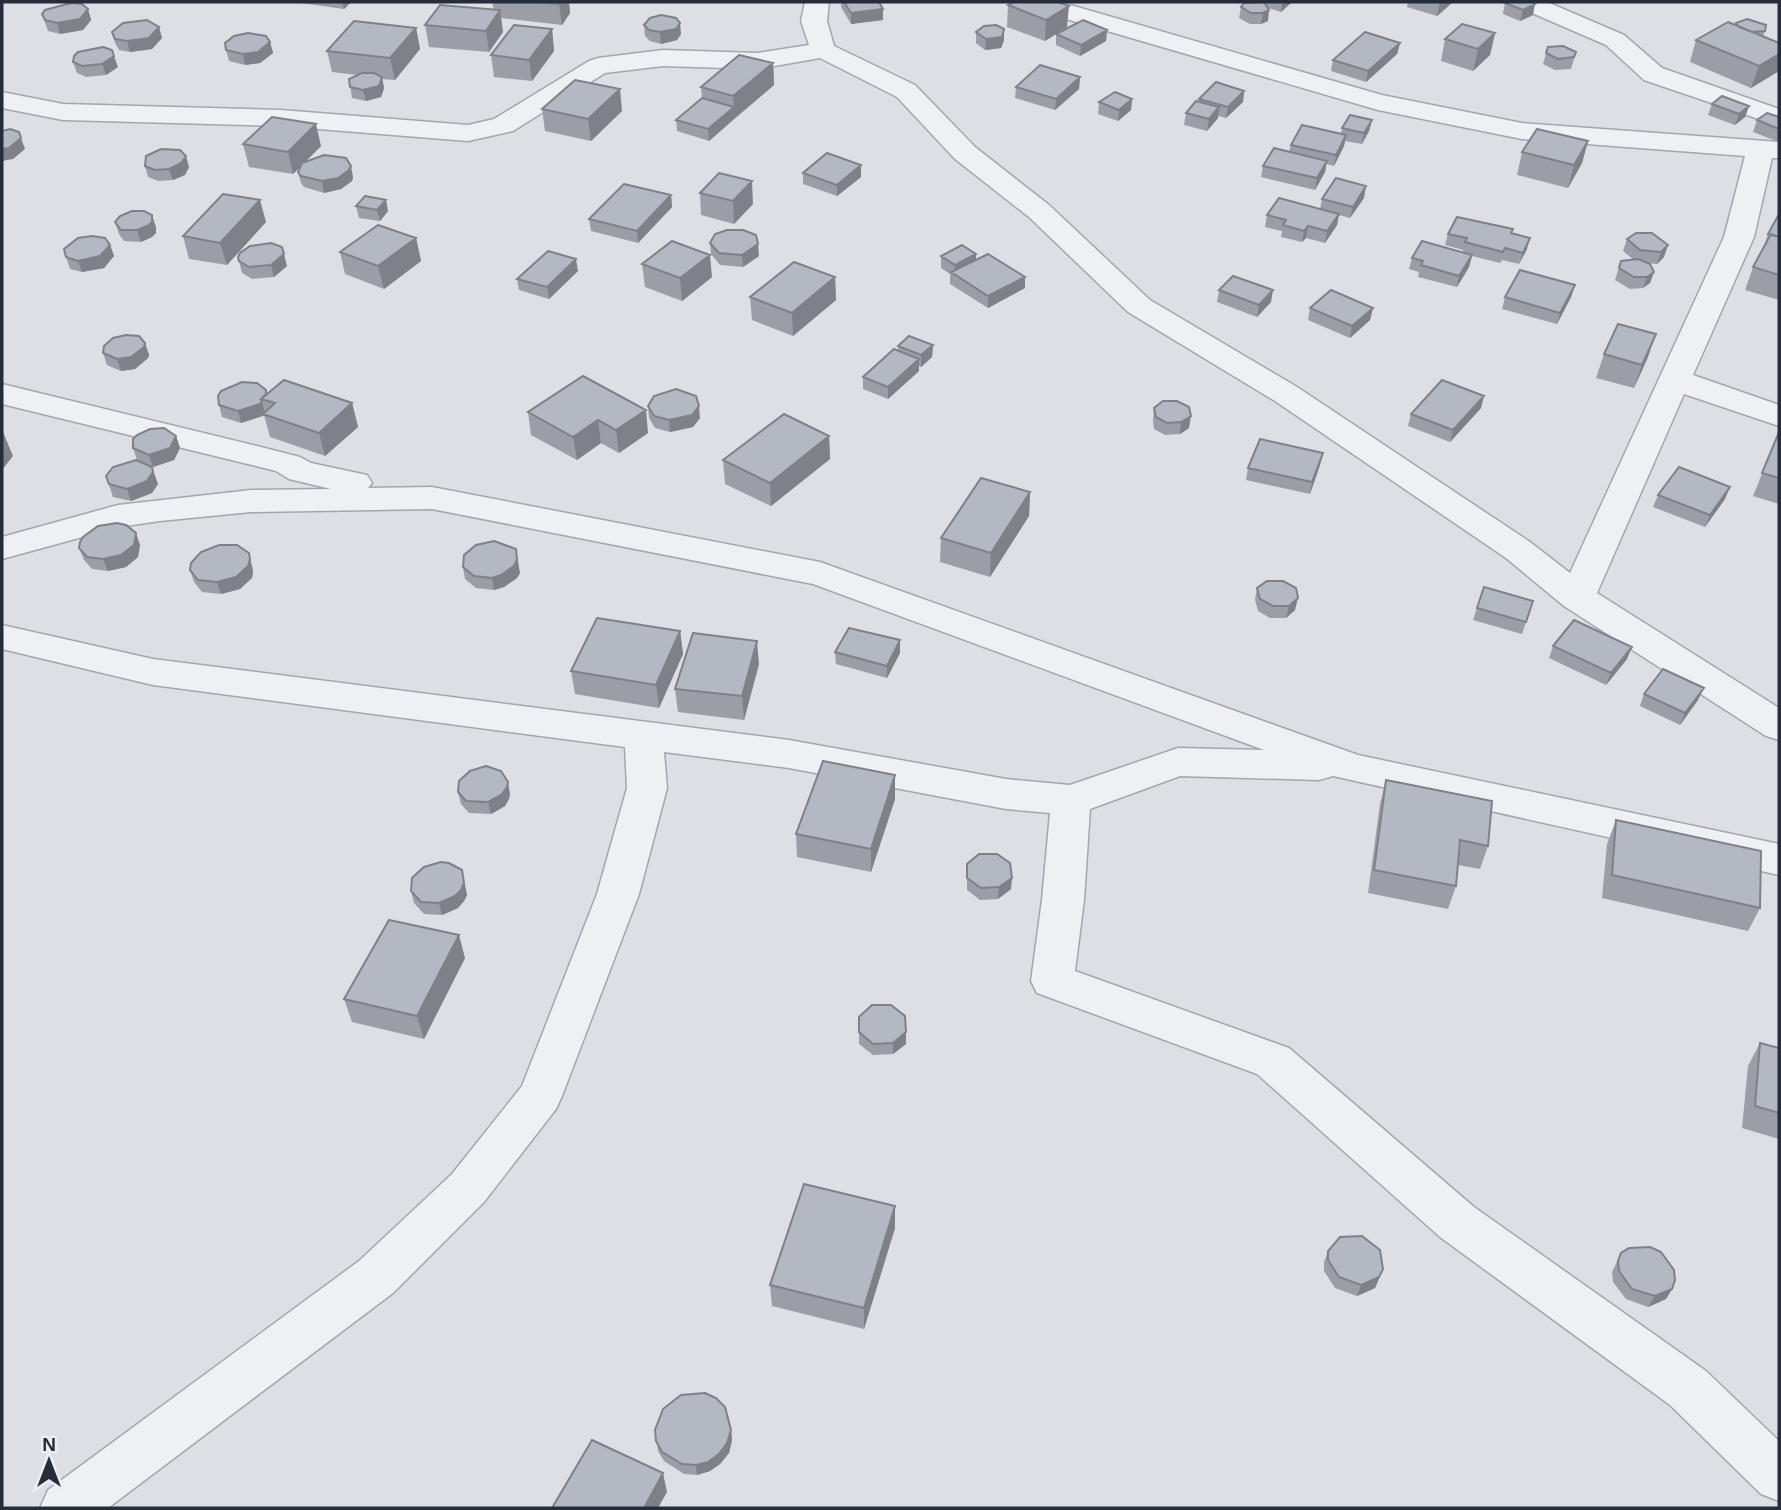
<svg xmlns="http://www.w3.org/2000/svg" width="1781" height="1510" font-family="Arial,sans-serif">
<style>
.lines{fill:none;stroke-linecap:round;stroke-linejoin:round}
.street-casing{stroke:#a3a6af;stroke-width:3}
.street{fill:#eff0f4;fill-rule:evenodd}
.wall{fill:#9b9ea7}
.shaded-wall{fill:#7e8188}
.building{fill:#b4b8c2;stroke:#7e8188;stroke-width:2}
</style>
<rect width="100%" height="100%" fill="#dddfe5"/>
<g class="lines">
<defs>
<path id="street" d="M805 2H829L827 21 834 46 915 85 975 147 1049 205 1150 300 1297 387 1530 542 1570 573 1724 237 1745 156 1522 139 1378 110 1025 7 1022 2H1060L1382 95 1522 123 1779 142V158H1772L1754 237 1693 375 1779 405V426L1684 394 1597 593 1779 708V740L1766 736 1564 606 1506 558 1275 401 1128 312 1029 217 955 159 897 97 820 58 757 69 663 66 605 73 513 131 468 141 281 126 63 120 2 108V92L63 104 281 110 468 125 494 119 589 61 598 58 663 50 757 53 809 45 801 21Z
M1515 2H1547L1624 35 1662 68 1779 109V126L1644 80 1606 45 1518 7Z
M2 384 257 446 300 457 311 463 367 475 372 483 368 488 432 487 820 562 1358 755 1779 844V875L1333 776 1319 780 1180 776 1090 809 1084 900 1075 971 1289 1048 1474 1207 1706 1371 1779 1441V1501L1761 1494 1670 1405 1440 1237 1257 1074 1037 993 1031 981 1042 900 1050 813 1006 809 789 768 664 752 667 788 639 894 562 1096 556 1109 484 1202 393 1293 108 1508H40L48 1490 359 1261 452 1174 522 1086 597 894 627 788 625 747 153 685 2 649V625L153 659 789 740 1006 779 1070 785 1178 748 1264 750 813 584 432 509 251 512 160 521 119 527 2 559V537L118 505 251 490 331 489 289 479 276 471 256 466 2 404Z"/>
</defs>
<use href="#street" class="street-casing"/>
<use href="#street" class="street"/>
</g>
<path class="wall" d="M294 2H351L344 9Z
M492 2H569L570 13 562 25 501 18 503 32 489 52 429 47 425 25 494 10Z
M841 2H879L883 20 851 24 841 7Z
M1247 2H1292L1281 12 1268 8V21L1261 24H1250L1239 18 1241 7 1249 2Z
M1408 2H1453L1437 16 1407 7Z
M1505 3 1533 15 1520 21 1503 14Z
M1008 5 1067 27 1058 33 1107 30 1106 41 1080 56 1056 45V34L1045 41 1007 27Z
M88 9 91 20 83 30 60 34 48 31 42 14Z
M1736 23 1765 31 1763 37 1779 43V71L1751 88 1690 62 1696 40 1736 25Z
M644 25 681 34 677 40 661 44 650 41 645 36Z
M159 27 162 38 152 49 130 52 119 50 115 43 112 32Z
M416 28 420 49 395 80 382 79 384 88 381 97 366 101 352 98 349 79 357 75 332 72 327 51Z
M552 29 554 51 532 81 494 77 491 55Z
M1004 29V40L1001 48 985 50 976 43V32Z
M1495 33 1490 55 1473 71 1441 61 1445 39Z
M270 42 273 53 260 63 245 65 229 61 226 50Z
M1400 43 1397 54 1366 82 1331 71 1333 60Z
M1548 47 1576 52 1571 69 1555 70 1543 64Z
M78 52 118 67 106 75 86 77 77 73 73 62Z
M773 63 774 85 709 141 677 131 676 120 702 98 701 87Z
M1080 77 1079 89 1055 110 1015 98 1016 87Z
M1244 91 1243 102 1226 118 1218 116V118L1207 131 1184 125 1186 113 1199 102V99Z
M1132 99 1131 110 1118 121 1098 114 1099 102Z
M1712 104 1749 106 1745 117 1735 125 1708 115Z
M542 109 622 111 591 141 545 131Z
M1779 117V142L1753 132 1757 120Z
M1372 120 1369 131 1362 144 1345 141 1344 146 1334 166 1326 164 1325 172 1315 190 1261 177 1263 166 1289 152 1291 145 1341 134 1342 128Z
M1588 141 1582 163 1568 188 1517 175 1522 152Z
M243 144 321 146 306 161 353 177 352 181 341 189 324 193 304 187 301 183 298 172 300 167 293 174 249 167Z
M145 166 189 167 185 175 173 180 158 181 148 177Z
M803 173 861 177 837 196 803 184Z
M700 193 753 204 734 224 701 215Z
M671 195 672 207 638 243 591 231 589 219Z
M1364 198 1350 218 1339 215 1337 225 1325 243 1306 238 1302 242 1281 237 1282 231 1265 227 1267 215 1320 209 1322 199Z
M356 206 388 211 380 221 359 218Z
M1779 214V300L1745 290 1753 267 1765 246H1764L1768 234Z
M115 222 156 227V233L152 237 141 242 124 241 119 234Z
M266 222 227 265 189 259 183 236Z
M1512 233 1527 249 1519 264 1502 260 1500 263 1472 256 1469 267 1457 287 1418 277 1419 272 1409 269 1412 258 1463 252V250L1445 245 1448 234Z
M1652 233 1664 257 1657 264 1648 263 1654 272 1650 283 1643 288 1630 289 1615 280 1621 261 1634 260 1623 251 1627 239Z
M416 238 421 261 384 289 345 274 340 252Z
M710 243 759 256 743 267 720 265 711 254Z
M110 245 114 256 104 268 82 272 70 269 66 257Z
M976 254V259L1025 288 988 308 950 284V274L941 268V256Z
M238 257 287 266 274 277 252 279 242 273Z
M642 264 712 277 682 301 645 287Z
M578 271 549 299 519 290 517 279Z
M835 277 836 300 793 336 752 320 750 297Z
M1575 285 1571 297 1557 324 1502 309 1505 297Z
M1219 290 1271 302 1257 317 1217 302Z
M1310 308H1373L1370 320 1350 338 1308 320Z
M145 343 149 355 148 358 135 369 121 371 107 365 103 353Z
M933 345 932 357 921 367 919 366V371L888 399 863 389V377L898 351V346Z
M1604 354 1648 357 1634 388 1596 378Z
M583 376 648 433 619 453 601 443 577 460 531 435 528 412Z
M267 394 352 403 358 427 325 456 270 437 264 415 241 423 222 417 219 405Z
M1163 401 1189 428 1180 434 1165 435 1154 429 1153 420 1154 408Z
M648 406 700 418 693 427 670 432 655 428 649 418Z
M1481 408 1450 442 1408 426 1411 414Z
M1779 432V504L1753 496Z
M176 436 180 448 174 460 153 467 137 460 133 448Z
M829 436 830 459 771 506 725 484 723 460Z
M1320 465 1310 494 1246 480 1248 468Z
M106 476 158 484 152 493 131 501 113 497Z
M1030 492 1029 516 990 577 940 562 941 538Z
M1658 495 1725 499 1705 527 1653 507Z
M140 545 138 557 126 567 108 571 92 569 84 560 79 548Z
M252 565 253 571 252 578 240 589 221 594 202 592 194 582 190 570Z
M463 567 520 573 517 578 504 587 494 590 476 588 465 579Z
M1257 588 1295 610 1286 618H1270L1258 611 1255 600Z
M1533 601 1522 634 1473 620 1477 608Z
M680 631 683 654 659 708 575 694 571 671Z
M900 640V653L887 678 836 664 835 652Z
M1553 646 1627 659 1606 685 1549 658Z
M759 664 744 720 678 712 675 689Z
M1644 694 1698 700 1680 725 1640 706Z
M1386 780 1488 846 1480 869 1458 865 1456 886 1448 909 1368 893 1380 804Z
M458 792 510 794 509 799 505 806 491 814 469 813 461 804Z
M895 799 871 872 797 857 796 834Z
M1616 820 1760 908 1748 931 1602 898 1607 844Z
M967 864 1011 889 998 899 980 900 967 890Z
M464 882 467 895 464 901 458 908 442 915 424 914 414 903 411 891Z
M465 958 424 1039 352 1022 344 999Z
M859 1017 906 1032V1044L893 1054 873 1055 859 1044Z
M1760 1043 1779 1048V1139L1742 1128 1748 1066Z
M895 1206V1228L864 1329 772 1306 770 1285Z
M1328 1251 1383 1269 1375 1288 1357 1296 1335 1288 1324 1271V1262Z
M1621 1253 1672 1289 1666 1299 1648 1307 1626 1299 1613 1282 1612 1272Z
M655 1430H731L732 1440 729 1453 720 1464 710 1471 697 1475 684 1474 664 1461 658 1451Z"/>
<path class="shaded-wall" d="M342 2H351L344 9Z
M561 2H569L570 13 562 25 559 4Z
M1282 2H1292L1281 12Z
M1440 2H1453L1437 16Z
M1535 4 1533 15 1520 21 1523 10Z
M1069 6 1067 27 1045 41 1046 20Z
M88 9 91 20 83 30 60 34 57 23Z
M883 9V20L851 24V13Z
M500 10 503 32 489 52 486 31Z
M1269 10 1268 21 1261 24 1263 13Z
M680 23 681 34 677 40 661 44 660 32Z
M159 27 162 38 152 49 130 52 127 41Z
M416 28 420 49 395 80 390 58Z
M552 29 554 51 532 81 529 60Z
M1004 29V40L1001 48 985 50 986 39Z
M1107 30 1106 41 1080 56 1081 45Z
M1495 33 1490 55 1473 71 1478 49Z
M270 42 273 53 260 63 245 65 243 54Z
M1400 43 1397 54 1366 82 1368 71Z
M1779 54V71L1751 88 1759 66Z
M114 56 118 67 106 75 102 64Z
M773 63 774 85 735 118 733 96Z
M382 77 384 88 381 97 366 101 363 90Z
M1080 77 1079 89 1055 110 1056 99Z
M620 89 622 111 591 141 588 119Z
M1244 91 1243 102 1226 118 1228 107Z
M1132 99 1131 110 1118 121 1119 110Z
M1749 106 1745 117 1735 125 1739 114Z
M734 107 735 118 709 141 708 129Z
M1219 107 1218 118 1207 131 1209 119Z
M1372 120 1369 131 1362 144 1364 133Z
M316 124 321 146 293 174 288 152Z
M1346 135 1344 146 1334 166 1336 155Z
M21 138 25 149 13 159 2 161V149Z
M1588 141 1582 163 1568 188 1574 165Z
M186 156 189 167 185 175 173 180 169 169Z
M1327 161 1325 172 1315 190 1317 178Z
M861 165V177L837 196V185Z
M351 166 353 177 352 181 341 189 324 193 322 181Z
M752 181 753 204 734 224 733 201Z
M1366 186 1364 198 1350 218 1353 207Z
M671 195 672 207 638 243 637 231Z
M260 200 266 222 227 265 220 243Z
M386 200 388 211 380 221 377 210Z
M1339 214 1337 225 1325 243 1327 231Z
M152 215 156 227V233L152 237 141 242 137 230Z
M1308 226 1306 238 1302 242 1304 231Z
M416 238 421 261 384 289 378 266Z
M1530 238 1527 249 1519 264 1523 253Z
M758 244 759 256 743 267 742 255Z
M110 245 114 256 104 268 82 272 78 261Z
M1668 245 1664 257 1657 264 1661 252Z
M284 254 287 266 274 277 271 265Z
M976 254V265L955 275V265Z
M710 255 712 277 682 301 680 278Z
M1472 255 1469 267 1457 287 1459 276Z
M576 259 578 271 549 299 547 287Z
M1654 272 1650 283 1643 288 1647 277Z
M835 277 836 300 793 336 792 313Z
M1025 277V288L988 308V296Z
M1575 285 1571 297 1557 324 1560 313Z
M1273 290 1271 302 1257 317 1259 305Z
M1373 308 1370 320 1350 338 1352 326Z
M1656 334 1648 357 1634 388 1642 365Z
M145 343 149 355 148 358 135 369 121 371 117 359Z
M933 345 932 357 921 367V355Z
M919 359V371L888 399V387Z
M1484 396 1481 408 1450 442 1453 430Z
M262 401 265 413 263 416 241 423 238 411Z
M352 403 358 427 325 456 319 433Z
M699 406 700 418 693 427 670 432 669 420Z
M646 410 648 433 619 453 616 430Z
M1191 416 1189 428 1180 434 1181 422Z
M598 420 601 443 577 460 573 437Z
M3 432 13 456 2 470V434Z
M176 436 180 448 174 460 153 467 149 455Z
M829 436 830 459 771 506 770 483Z
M1323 453 1320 465 1310 494 1312 482Z
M152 467 158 484 152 493 131 501 127 489Z
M1730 487 1725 499 1705 527 1710 515Z
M1030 492 1029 516 990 577 991 553Z
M136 533 140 545 138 557 126 567 108 571 103 559Z
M516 549 520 573 517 578 504 587 494 590 492 578Z
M249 553 253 571 252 578 240 589 221 594 217 582Z
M1298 598 1295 610 1286 618 1289 606Z
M680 631 683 654 659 708 656 685Z
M900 640V653L887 678V666Z
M757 641 759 664 744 720 742 696Z
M1632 647 1627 659 1606 685 1611 673Z
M1704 688 1698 700 1680 725 1685 713Z
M895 775V799L871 872V849Z
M508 782 510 794 509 799 505 806 491 814 488 802Z
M462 870 467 895 464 901 458 908 442 915 439 903Z
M1012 878 1011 889 998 899 999 887Z
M459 935 465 958 424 1039 417 1016Z
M906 1032V1044L893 1054V1043Z
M895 1206V1228L864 1329V1308Z
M1383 1269 1375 1288 1357 1296 1361 1285Z
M1672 1289 1666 1299 1648 1307 1655 1296Z
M731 1430 732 1440 729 1453 720 1464 710 1471 697 1475 696 1465Z
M663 1473 667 1492 658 1508H644Z"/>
<path class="building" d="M539 2H561L559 4Z
M844 2H879L883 9 851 13Z
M1014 2H1058L1069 6 1046 20 1008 5Z
M1264 2 1269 10 1263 13H1251L1241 7 1244 3Z
M1508 2H1531L1535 4 1523 10 1505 3Z
M71 3 82 4 88 9 80 19 57 23 45 20 42 14 45 10Z
M440 5 500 10 486 31 425 25Z
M661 15 676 18 680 23 676 29 660 32 649 30 644 25 650 18Z
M1747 19 1766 25 1765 31 1752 32 1739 27 1736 23Z
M147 20 159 27 149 38 127 41 115 39 112 32 123 23Z
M1083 20 1107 30 1081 45 1056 34Z
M354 21 416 28 390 58 327 51Z
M1728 22 1779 43V54L1759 66 1696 40Z
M1462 24 1495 33 1478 49 1445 39Z
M514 25 552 29 529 60 491 55Z
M996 25 1004 29 1002 37 986 39 976 32 984 26Z
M1365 32 1400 43 1368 71 1333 60Z
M248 33 266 36 270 42 258 52 243 54 226 50 225 43 234 36Z
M1563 46 1576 52 1574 57 1558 59 1546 53 1548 47Z
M103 47 112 50 114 56 102 64 82 66 73 62 74 56 78 52Z
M739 55 773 63 733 96 701 87Z
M1040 65 1080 77 1056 99 1016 87Z
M362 73H374L382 77 379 86 363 90 350 87 349 79Z
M575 80 620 89 588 119 542 109Z
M1216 82 1244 91 1228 107 1199 99Z
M1115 92 1132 99 1119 110 1099 102Z
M1722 96 1749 106 1739 114 1712 104Z
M702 98 734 107 708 129 676 120Z
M1196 101 1219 107 1209 119 1186 113Z
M1767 113 1779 117V129L1757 120Z
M1350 115 1372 120 1364 133 1342 128Z
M272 117 316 124 288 152 243 144Z
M1302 125 1346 135 1336 155 1291 145Z
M10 129 19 132 21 138 9 148 2 149V131Z
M1537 129 1588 141 1574 165 1522 152Z
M1274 148 1327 161 1317 178 1263 166Z
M161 149 180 150 186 156 181 163 169 169 155 170 145 166 146 156Z
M827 153 861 165 837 185 803 173Z
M324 155 346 158 351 166 349 170 338 178 322 181 301 176 298 172 302 163Z
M719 173 752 181 733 201 700 193Z
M1336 178 1366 186 1353 207 1322 199Z
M624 184 671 195 637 231 589 219Z
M223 194 260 200 220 243 183 236Z
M365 196 386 200 377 210 356 206Z
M1279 198 1339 214 1327 231 1308 226 1304 231 1283 225 1286 220 1267 215Z
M132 211H144L152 215V222L149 225 137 230H121L115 222 120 216Z
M1779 214V237L1768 234Z
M1457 217 1513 229 1511 233 1530 238 1523 253 1505 248 1503 252 1465 242 1467 238 1448 234Z
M378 225 416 238 378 266 340 252Z
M727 230H743L756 235 758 244 742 255 719 253 710 243 715 234Z
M1636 233H1652L1668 245 1661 252 1640 250 1627 239Z
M1771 234 1779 237V275L1753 267Z
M92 236 105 238 110 245 100 256 78 261 66 257 64 249 78 238Z
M672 241 710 255 680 278 642 264Z
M1422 241 1472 255 1459 276 1421 265 1423 261 1412 258Z
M271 243 282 247 284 254 271 265 249 267 239 261 238 257 240 253 250 246Z
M962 245 976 254 955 265 941 256Z
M548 251 576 259 547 287 517 279Z
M988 254 1025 277 988 296 951 272Z
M1638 259 1650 264 1654 272 1647 277H1634L1619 268 1621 261Z
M794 262 835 277 792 313 750 297Z
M1520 270 1575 285 1560 313 1505 297Z
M1233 276 1273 290 1259 305 1219 290Z
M1331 290 1373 308 1352 326 1310 308Z
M1618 324 1656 334 1642 365 1604 354Z
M126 335 139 336 145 343 144 347 131 357 117 359 103 353 104 346 113 338Z
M909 336 933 345 921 355 898 346Z
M894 349 919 359 888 387 863 377Z
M583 376 646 410 616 430 598 420 573 437 528 412Z
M284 380 352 403 319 433 263 414 275 403 261 399Z
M1442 380 1484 396 1453 430 1411 414Z
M242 382 257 383 266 390V394L261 399 262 401 260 404 238 411 219 405 218 396 221 391Z
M676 389 696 396 699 406 692 415 669 420 654 416 648 406 654 396Z
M1163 401H1177L1189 407 1191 416 1181 422 1167 423 1156 417 1154 408Z
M784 414 829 436 770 483 723 460Z
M164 428 176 436 170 448 149 455 133 448V439L137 435 150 429Z
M1779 432V478L1762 473Z
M1260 439 1323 453 1312 482 1248 468Z
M136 460 152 467 153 472 147 481 127 489 109 484 106 476 113 467Z
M1679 467 1730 487 1710 515 1658 495Z
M981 478 1030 492 991 553 941 538Z
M117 523 126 525 136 533 134 545 121 555 103 559 87 557 79 548 80 542 83 537 98 526Z
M494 541 516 549 517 560 514 566 501 575 492 578 474 576 463 567 464 555 476 545Z
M219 545H237L249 553 250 559 248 566 236 577 217 582 198 580 190 570 191 563 201 552Z
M1267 581H1283L1296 588 1298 598 1289 606H1273L1260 599 1257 588Z
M1484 587 1533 601 1526 622 1477 608Z
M597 618 680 631 656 685 571 671Z
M1574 620 1632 647 1611 673 1553 646Z
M849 628 900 640 887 666 835 652Z
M693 633 757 641 742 696 675 689Z
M1663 669 1704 688 1685 713 1644 694Z
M823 761 895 775 871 849 796 834Z
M486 766 501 771 508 782 507 787 502 794 488 802 466 801 458 792 459 781 470 771Z
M1386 780 1492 801 1488 846 1460 840 1456 886 1374 870Z
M1616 820 1761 851 1760 908 1612 875Z
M979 854H997L1010 863 1012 878 999 887 981 888 967 878V864Z
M441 862 449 863 462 870 464 883 461 890 455 896 439 903 421 902 411 891 412 878 424 867Z
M389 920 459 935 417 1016 344 999Z
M872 1005H891L905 1016 906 1032 893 1043 873 1044 859 1032V1017Z
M1760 1043 1779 1048V1113L1755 1106Z
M804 1184 895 1206 864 1308 770 1285Z
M1362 1236 1380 1250 1383 1269 1379 1277 1361 1285 1339 1277 1328 1260V1251L1340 1237Z
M1650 1247 1661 1252 1674 1270 1675 1280 1672 1289 1655 1296 1632 1289 1619 1271 1618 1261 1621 1253 1629 1248Z
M705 1393 716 1398 725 1407 731 1430 727 1443 719 1454 708 1462 696 1465 682 1464 662 1452 656 1441 655 1430 663 1409 681 1395Z
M592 1440 663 1473 644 1508H552Z"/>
<rect width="1781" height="1510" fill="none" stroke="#272c3b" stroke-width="7"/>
<g transform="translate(49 1461)" stroke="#eceef3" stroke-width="5" paint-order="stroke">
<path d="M0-5L12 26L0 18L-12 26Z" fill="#272c3b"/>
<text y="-10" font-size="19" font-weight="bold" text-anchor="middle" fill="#272c3b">N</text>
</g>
</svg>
